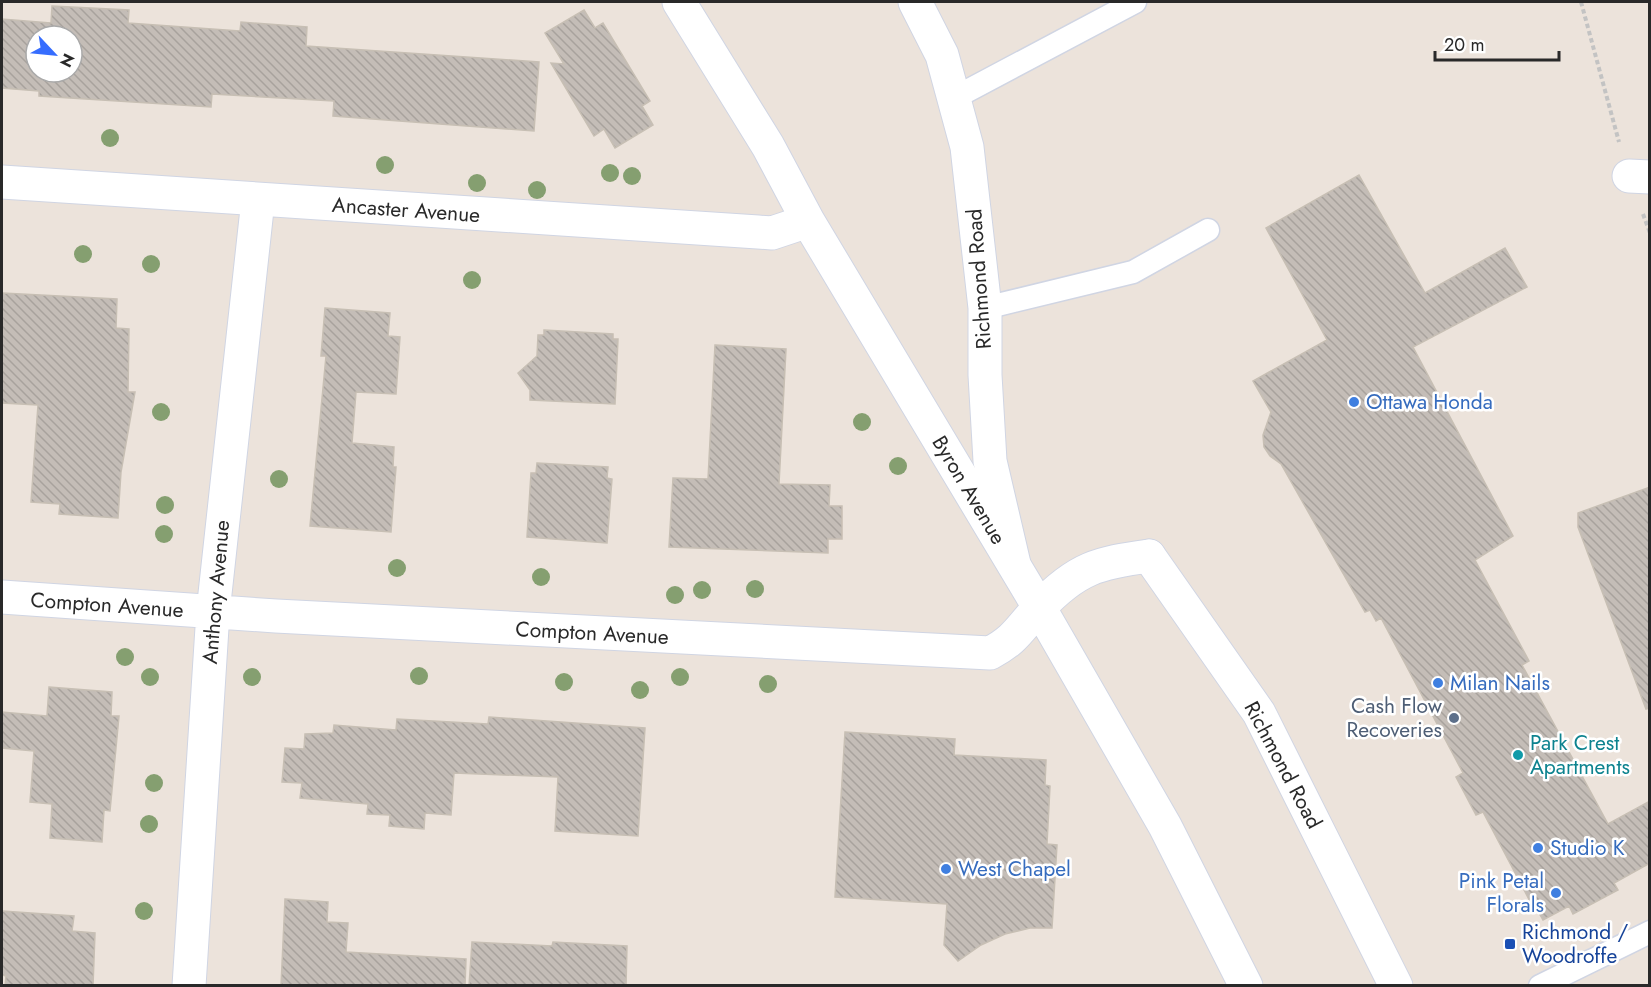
<svg xmlns="http://www.w3.org/2000/svg" width="1651" height="987" font-family="Jost,sans-serif">
<style>
.building{fill:url(#building-back-hatch);stroke:#c7bfb4;stroke-width:1.5;fill-rule:evenodd}
.lines{fill:none;stroke-linecap:round;stroke-linejoin:round}
.lane-casing{stroke:#d0d5e3;stroke-width:25}
.street-casing{stroke:#d0d5e3;stroke-width:35}
.secondary-casing{stroke:#d0d5e3;stroke-width:35}
.path{stroke:#c3c3c3;stroke-width:4;stroke-dasharray:4.5 3;stroke-linecap:butt}
.lane{stroke:#fff;stroke-width:22}
.street{stroke:#fff;stroke-width:33}
.secondary{stroke:#fff;stroke-width:33}
.tree{fill:#859f70}
.shop-dot{fill:#3f7fe0;stroke:#fff;stroke-width:2}
.service-dot{fill:#5c6f8a;stroke:#fff;stroke-width:2}
.culture-dot{fill:#0f9aa8;stroke:#fff;stroke-width:2}
.transit-dot{fill:#1a4fb4;stroke:#fff;stroke-width:2}
.labels{text-anchor:middle;dominant-baseline:central;stroke-width:5;stroke-linejoin:round;paint-order:stroke}
.street-label{font-size:21px;fill:#292929;stroke:#fff}
.shop-label{font-size:21px;fill:#366cbe;stroke:#fff;text-anchor:start}
.service-label{font-size:21px;fill:#4e5e75;stroke:#fff;text-anchor:end}
.culture-label{font-size:21px;fill:#0d838f;stroke:#fff;text-anchor:start}
.transit-label{font-size:21px;fill:#164399;stroke:#fff;text-anchor:start}
</style>
<defs>
<pattern id="building-back-hatch" width="6" height="6" patternUnits="userSpaceOnUse" patternTransform="scale(1.5)"><rect width="6" height="6" fill="#c4bdb7"/><path d="M-1 5l2 2M0 0l6 6M5-1l2 2" fill="none" stroke="#a8a29d"/></pattern>
</defs>
<rect width="100%" height="100%" fill="#ece3db"/>
<path class="building" d="M52 6 129 10 128 23 240 31 241 22 307 27 306 46 539 62 534 131 333 116 334 101 212 94 211 107 39 96V91L2 88V19L51 23ZM36 36H72V72H36Z
M584 10 595 28 603 23 650 101 642 106 653 125 615 148 604 129 594 136 551 63 564 64 545 33Z
M1359 175 1425 293 1505 248 1527 287 1413 347 1513 536 1475 560 1529 661 1522 665 1608 824 1650 801V863L1614 883 1618 890 1573 914 1569 906 1543 920 1535 906 1533 907 1483 812 1476 815 1456 777 1463 773 1381 618 1376 621 1370 610 1365 612 1281 464 1270 456 1264 447 1263 435 1271 412 1253 381 1327 340 1266 228Z
M2 293 117 299 116 328 129 329 128 392H135L121 472 118 518 59 514 60 504 31 502 38 405 2 403Z
M325 308 390 313 388 336 400 337 396 394 356 392 352 443 394 447 393 467H396L391 532 310 526 326 356H321Z
M544 330 613 334V339H618L615 404 530 400V390L518 373 537 356 538 335H544Z
M715 345 786 349 779 484 830 485 829 506H842V539H828V553L669 547 673 478 708 479Z
M537 463 608 467 607 478 612 479 607 543 527 537 531 473H536Z
M1650 487V708L1646 709 1578 527V513Z
M49 687 112 692 111 716H119L110 811 104 810 102 842 50 838 52 804 30 802 34 751 2 748V712L47 716Z
M489 717 645 728 638 836 555 831 558 777 454 773 451 815 425 813 424 829 389 826 390 815 367 814 368 804 300 798 302 783 282 782 285 748 304 749 305 734 333 733 334 725 396 730 397 719 488 724Z
M845 732 955 739 954 755 1046 760 1045 785 1050 786 1047 844 1057 845 1052 928H1030L1005 934 981 945 958 961 944 945 947 904 835 897Z
M285 899 328 902 327 922 348 923 346 952 466 959 465 986H281Z
M2 911 74 916 72 931 95 933 93 986H5L6 976 2 975Z
M472 942 552 946 553 942 627 946 626 986H469Z"/>
<g class="lines">
<defs>
<path id="lane" d="M954 98 1135 2
M985 308 1133 272 1208 230
M1540 986 1650 932"/>
<path id="street" d="M679 2 768 146 808 221 1039 607 1165 826 1246 986
M1629 176 1650 177
M2 182 758 232 772 233 808 221
M2 597 276 616 990 653C1017 639 1020 627 1040 607 1077 568 1098 563 1149 556
M189 986 213 612 258 200"/>
<path id="secondary" d="M915 2 942 55 967 147 985 308V375L990 461 1014 564
M1149 556 1259 713 1396 986"/>
</defs>
<use href="#lane" class="lane-casing"/>
<use href="#street" class="street-casing"/>
<use href="#secondary" class="secondary-casing"/>
<path class="path" d="M1581 2 1619 142
M1643 214 1650 233"/>
<use href="#lane" class="lane"/>
<use href="#street" class="street"/>
<use href="#secondary" class="secondary"/>
</g>
<g class="tree">
<circle cx="110" cy="138" r="9"/>
<circle cx="385" cy="165" r="9"/>
<circle cx="610" cy="173" r="9"/>
<circle cx="632" cy="176" r="9"/>
<circle cx="477" cy="183" r="9"/>
<circle cx="537" cy="190" r="9"/>
<circle cx="83" cy="254" r="9"/>
<circle cx="151" cy="264" r="9"/>
<circle cx="472" cy="280" r="9"/>
<circle cx="161" cy="412" r="9"/>
<circle cx="862" cy="422" r="9"/>
<circle cx="898" cy="466" r="9"/>
<circle cx="279" cy="479" r="9"/>
<circle cx="165" cy="505" r="9"/>
<circle cx="164" cy="534" r="9"/>
<circle cx="397" cy="568" r="9"/>
<circle cx="541" cy="577" r="9"/>
<circle cx="755" cy="589" r="9"/>
<circle cx="702" cy="590" r="9"/>
<circle cx="675" cy="595" r="9"/>
<circle cx="125" cy="657" r="9"/>
<circle cx="419" cy="676" r="9"/>
<circle cx="150" cy="677" r="9"/>
<circle cx="252" cy="677" r="9"/>
<circle cx="680" cy="677" r="9"/>
<circle cx="564" cy="682" r="9"/>
<circle cx="768" cy="684" r="9"/>
<circle cx="640" cy="690" r="9"/>
<circle cx="154" cy="783" r="9"/>
<circle cx="149" cy="824" r="9"/>
<circle cx="144" cy="911" r="9"/>
</g>
<g class="shop-dot">
<circle cx="1354" cy="402" r="6"/>
<circle cx="1438" cy="683" r="6"/>
<circle cx="1538" cy="848" r="6"/>
<circle cx="946" cy="869" r="6"/>
<circle cx="1556" cy="893" r="6"/>
</g>
<circle class="service-dot" cx="1454" cy="718" r="6"/>
<circle class="culture-dot" cx="1518" cy="755" r="6"/>
<rect class="transit-dot" x="1504" y="938" width="12" height="12" rx="3"/>
<g class="labels">
<g class="street-label">
<text transform="translate(406 210) rotate(4)">Ancaster Avenue</text>
<text transform="translate(979 279) rotate(-94)">Richmond Road</text>
<text transform="translate(969 490) rotate(59)">Byron Avenue</text>
<text transform="translate(216 592) rotate(-85)">Anthony Avenue</text>
<text transform="translate(107 605) rotate(4)">Compton Avenue</text>
<text transform="translate(592 633) rotate(3)">Compton Avenue</text>
<text transform="translate(1283 765) rotate(62)">Richmond Road</text>
</g>
<g class="shop-label">
<text x="1366" y="402">Ottawa Honda</text>
<text x="1450" y="683">Milan Nails</text>
<text x="1550" y="848">Studio K</text>
<text x="958" y="869">West Chapel</text>
<text x="1544" y="881" text-anchor="end">Pink Petal<tspan x="1544" dy="24">Florals</tspan></text>
</g>
<g class="service-label">
<text x="1442" y="706">Cash Flow<tspan x="1442" dy="24">Recoveries</tspan></text>
</g>
<g class="culture-label">
<text x="1530" y="743">Park Crest<tspan x="1530" dy="24">Apartments</tspan></text>
</g>
<g class="transit-label">
<text x="1522" y="932">Richmond /<tspan x="1522" dy="24">Woodroffe</tspan></text>
</g>
</g>
<rect width="1651" height="987" fill="none" stroke="#292929" stroke-width="6"/>
<g transform="translate(54 54) rotate(116)"><circle r="28" fill="#ffffff" stroke="#a9a9a9" stroke-width="1.5"/>
<path d="M0-4.5L10 22L0 15L-10 22Z" fill="#366dfe"/>
<text y="-9" font-size="16" font-weight="bold" text-anchor="middle" fill="#292929">N</text>
</g>
<path d="M1435 51v9h124v-9" fill="none" stroke="#292929" stroke-width="3"/>
<text x="1444" y="51" font-size="18" fill="#292929" stroke="#ffffff" stroke-width="4.5" paint-order="stroke">20 m</text>
</svg>
